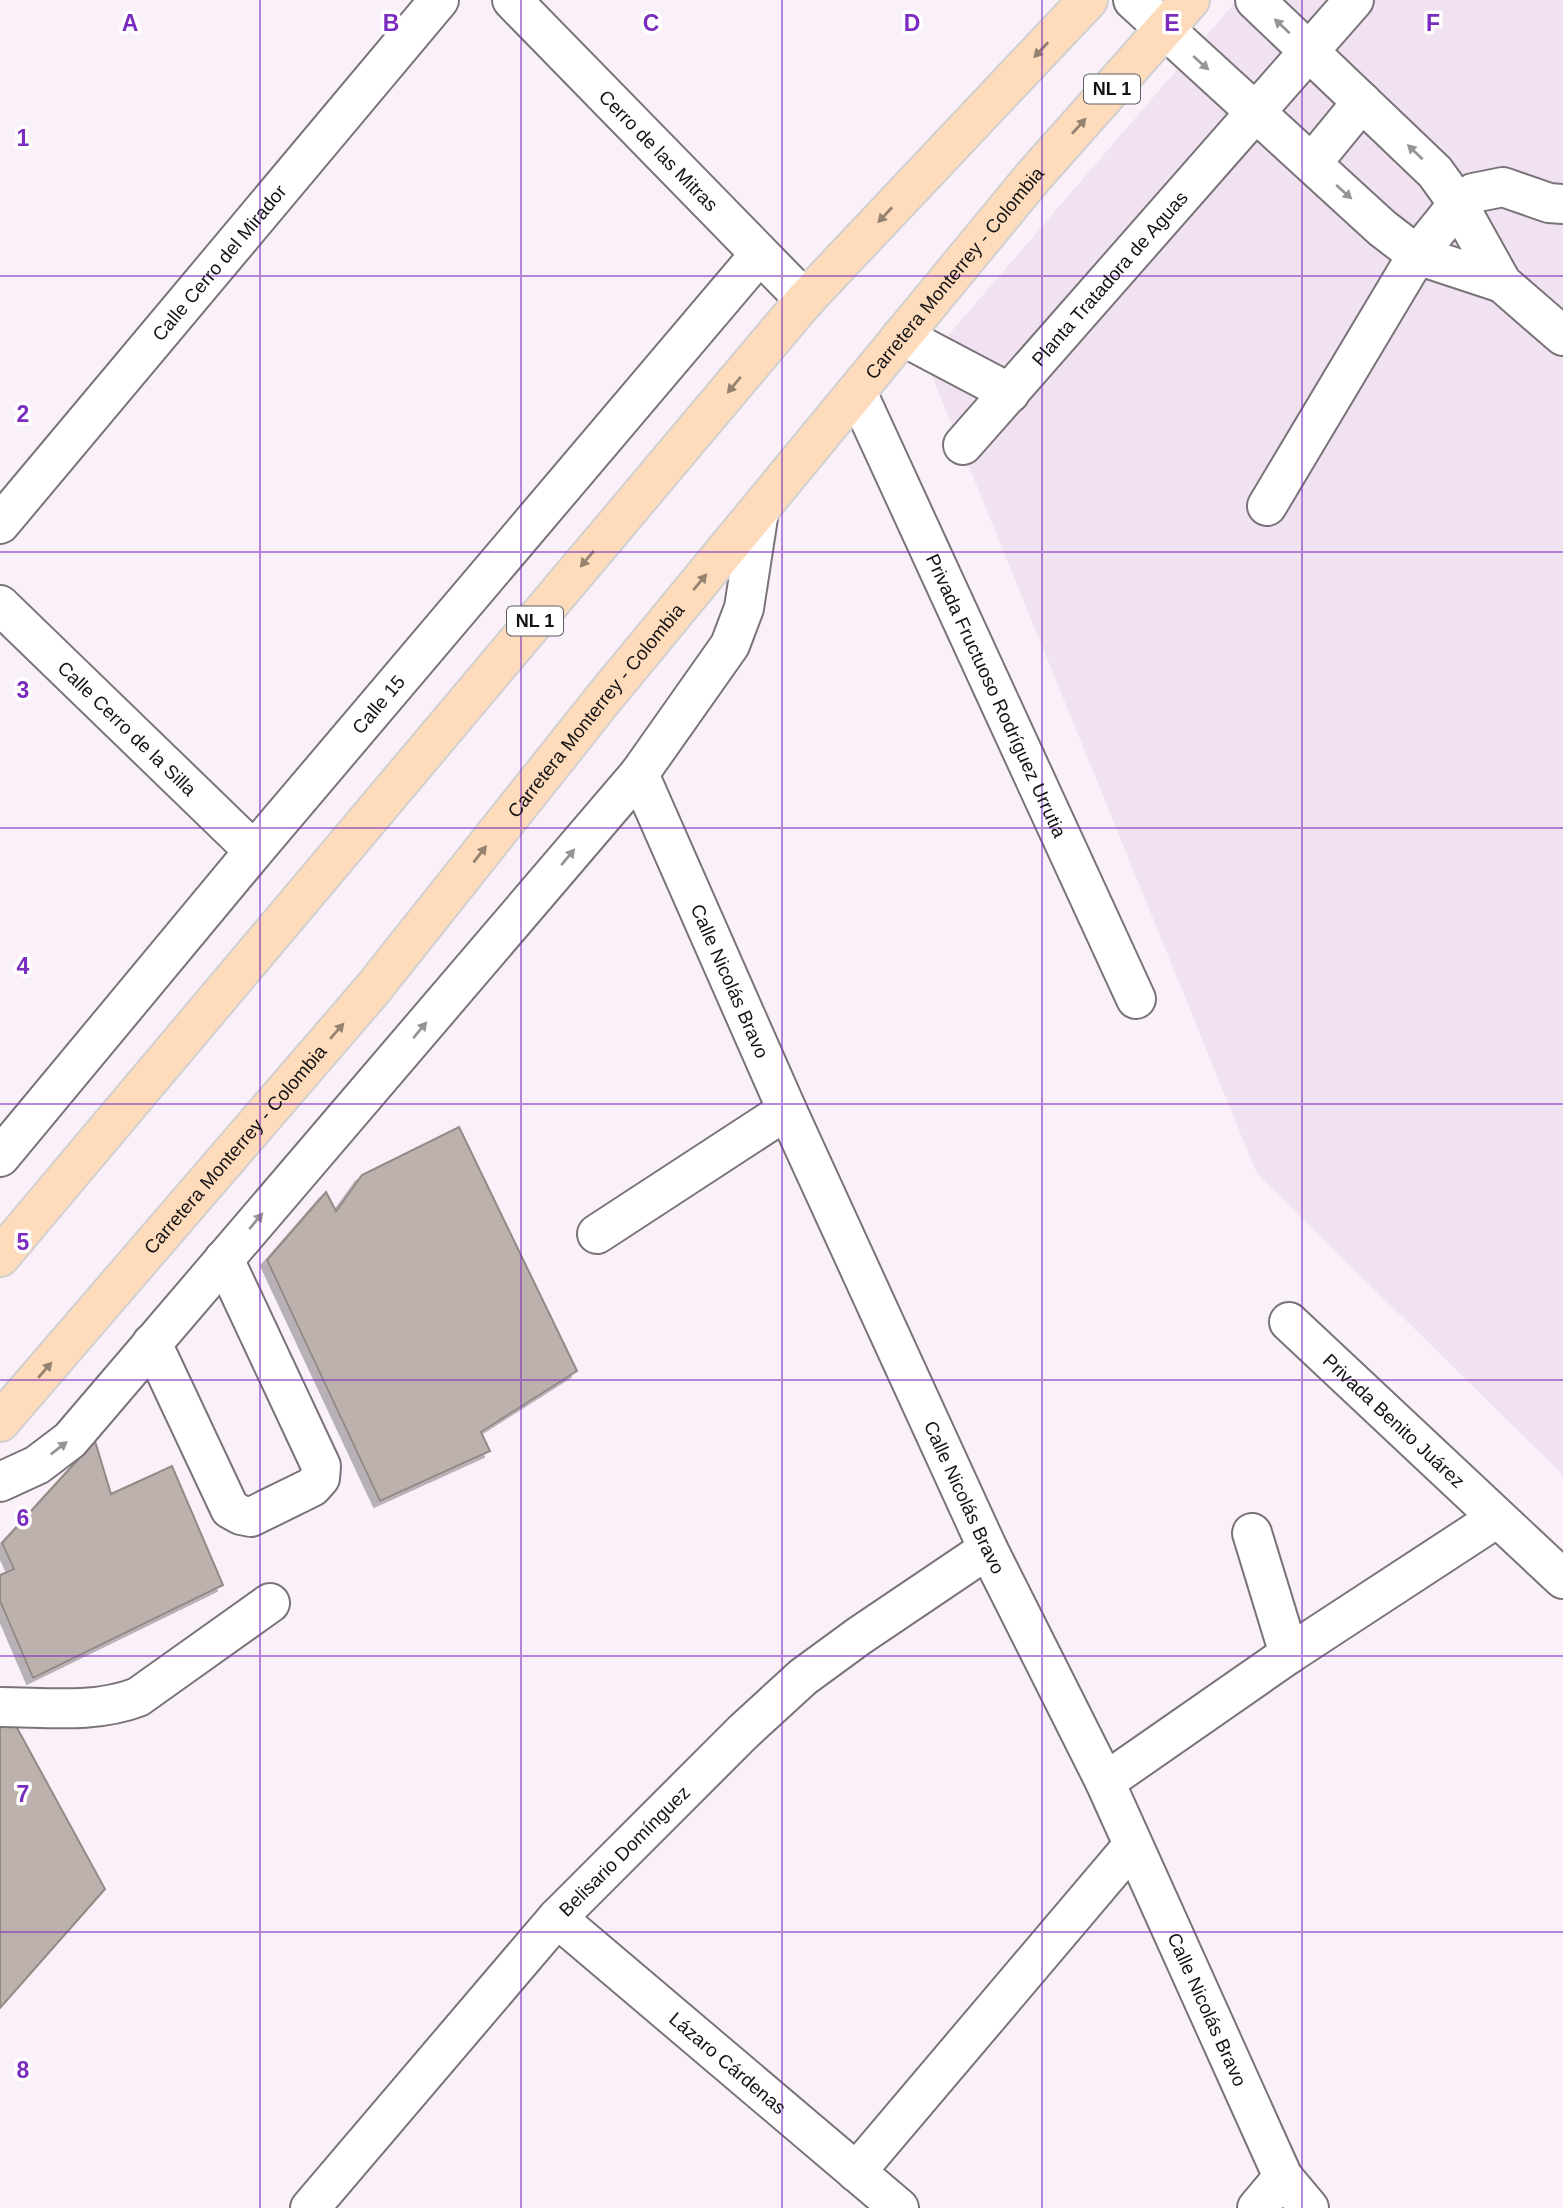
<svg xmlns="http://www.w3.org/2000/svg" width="1563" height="2208" font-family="Helvetica,sans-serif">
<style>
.built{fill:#f0e2f0}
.building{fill:#bcb1ac;stroke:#948a85;stroke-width:2;filter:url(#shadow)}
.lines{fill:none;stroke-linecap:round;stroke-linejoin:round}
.minor-casing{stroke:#7a737a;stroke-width:42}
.major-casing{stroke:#d0d0d0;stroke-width:42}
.minor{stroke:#fff;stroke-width:38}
.major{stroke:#fedcbb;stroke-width:38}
.oneway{fill:#969596}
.oneway2{fill:#968271}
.grid{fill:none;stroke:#7b2cbf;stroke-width:2;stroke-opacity:0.55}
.labels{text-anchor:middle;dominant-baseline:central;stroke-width:7;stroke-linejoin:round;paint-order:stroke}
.shield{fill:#fff;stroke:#5c5a5c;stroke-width:2}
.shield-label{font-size:18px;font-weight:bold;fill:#161316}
.street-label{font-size:19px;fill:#161316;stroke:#fff}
.grid-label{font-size:23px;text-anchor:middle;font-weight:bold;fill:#7b2cbf;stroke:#fff;stroke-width:7;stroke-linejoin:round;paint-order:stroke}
</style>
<defs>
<filter id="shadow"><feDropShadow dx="-6" dy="6" stdDeviation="0" flood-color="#0004"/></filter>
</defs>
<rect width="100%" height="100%" fill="#f9f0f9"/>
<path class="built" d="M1237 0H1563V1475L1257 1174 926 361Z"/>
<path class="building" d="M459 1127 577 1371 481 1432 490 1451 380 1501 267 1260 326 1192 336 1211 362 1175Z
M95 1441 111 1494 172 1466 223 1585 33 1678 0 1601V1575L14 1569 2 1543Z
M0 1726H16L105 1889 0 2008Z"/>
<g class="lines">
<defs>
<g id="minor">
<path id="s1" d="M512 0 805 300"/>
<path d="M1133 0 1382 228 1417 255 1502 283"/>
<path d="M1255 0 1435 172 1458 204 1502 283 1563 336"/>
<path d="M1312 163 1362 102"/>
<path d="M902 336 1010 393"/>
<path id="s2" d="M857 392 1136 999"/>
<path id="s3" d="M963 445 1354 0"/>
<path d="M1267 506 1417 255 1458 204 1473 193 1503 187 1549 203 1563 204"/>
<path id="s4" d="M0 524 439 0"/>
<path id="s5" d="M0 605 254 851"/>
<path id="s6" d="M639 774 787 1110 988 1549 1105 1782 1283 2177 1309 2208"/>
<path id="s7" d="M0 1157 254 851 759 255"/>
<path d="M597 1234 787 1110"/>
<path id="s8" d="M1289 1322 1563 1579"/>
<path d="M152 1343 230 1509 241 1515 251 1517 312 1487 320 1478 321 1466 224 1259"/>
<path d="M0 1482 37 1465 70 1440 639 774 730 645 744 608 759 511"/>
<path d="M1252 1533 1289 1654"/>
<path d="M0 1707C46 1707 94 1714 138 1697L270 1603"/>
<path d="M1105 1782 1289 1654 1497 1518"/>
<path id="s9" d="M557 1918 899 2208"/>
<path d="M856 2172 1133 1845"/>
<path id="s10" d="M310 2208 557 1918 743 1732 803 1677 859 1636 988 1549"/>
<path d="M1257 2208 1283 2177"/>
</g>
<g id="major">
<path d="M0 1257 805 300 1088 0"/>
<path id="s11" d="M0 1422 372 990 604 698 1033 177 1190 0"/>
</g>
</defs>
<use href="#minor" class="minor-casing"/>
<use href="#major" class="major-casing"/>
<use href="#minor" class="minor"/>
<use href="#major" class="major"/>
</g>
<defs><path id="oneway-solid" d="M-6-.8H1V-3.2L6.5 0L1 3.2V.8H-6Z" transform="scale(1.75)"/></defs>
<g class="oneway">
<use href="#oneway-solid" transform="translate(1282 26) rotate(-137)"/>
<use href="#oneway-solid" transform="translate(1201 63) rotate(42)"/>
<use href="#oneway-solid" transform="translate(1415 152) rotate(-136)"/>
<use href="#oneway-solid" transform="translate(1344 192) rotate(42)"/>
<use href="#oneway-solid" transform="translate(568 857) rotate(-50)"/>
<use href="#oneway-solid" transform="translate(420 1030) rotate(-50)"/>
<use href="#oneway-solid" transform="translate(256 1221) rotate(-50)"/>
<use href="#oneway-solid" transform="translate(59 1448) rotate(-38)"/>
</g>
<g class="oneway2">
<use href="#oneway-solid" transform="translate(1041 50) rotate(133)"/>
<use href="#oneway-solid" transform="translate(1079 126) rotate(-48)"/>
<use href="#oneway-solid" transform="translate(885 215) rotate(133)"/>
<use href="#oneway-solid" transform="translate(734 385) rotate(130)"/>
<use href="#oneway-solid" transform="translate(587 559) rotate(130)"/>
<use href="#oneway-solid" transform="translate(700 582) rotate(-50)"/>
<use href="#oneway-solid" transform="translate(480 854) rotate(-52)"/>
<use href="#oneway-solid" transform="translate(337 1031) rotate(-49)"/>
<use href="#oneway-solid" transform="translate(45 1370) rotate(-49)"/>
</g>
<path class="grid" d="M260 0V2208M521 0V2208M782 0V2208M1042 0V2208M1302 0V2208M0 276H1563M0 552H1563M0 828H1563M0 1104H1563M0 1380H1563M0 1656H1563M0 1932H1563"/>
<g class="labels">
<g class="shield">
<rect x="1084" y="74.5" width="56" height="29" rx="5"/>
<rect x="507" y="606.5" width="56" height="29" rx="5"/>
</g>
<g class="shield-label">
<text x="1112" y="89">NL 1</text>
<text x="535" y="621">NL 1</text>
</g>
<g class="street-label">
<text stroke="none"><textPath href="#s1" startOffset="210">Cerro de las Mitras</textPath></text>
<text stroke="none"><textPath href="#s4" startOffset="341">Calle Cerro del Mirador</textPath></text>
<text stroke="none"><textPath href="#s11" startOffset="1494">Carretera Monterrey - Colombia</textPath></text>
<text stroke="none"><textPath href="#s3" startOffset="222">Planta Tratadora de Aguas</textPath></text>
<text stroke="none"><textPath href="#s2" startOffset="334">Privada Fructuoso Rodríguez Urrutia</textPath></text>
<text stroke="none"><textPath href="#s7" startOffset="590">Calle 15</textPath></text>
<text stroke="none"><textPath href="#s11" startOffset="928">Carretera Monterrey - Colombia</textPath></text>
<text stroke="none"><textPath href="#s5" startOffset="177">Calle Cerro de la Silla</textPath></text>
<text stroke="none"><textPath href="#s6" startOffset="226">Calle Nicolás Bravo</textPath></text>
<text stroke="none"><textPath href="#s11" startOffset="360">Carretera Monterrey - Colombia</textPath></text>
<text stroke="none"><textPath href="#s8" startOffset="144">Privada Benito Juárez</textPath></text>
<text stroke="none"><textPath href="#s6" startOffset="793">Calle Nicolás Bravo</textPath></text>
<text stroke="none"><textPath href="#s10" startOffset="476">Belisario Domínguez</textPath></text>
<text stroke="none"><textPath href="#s6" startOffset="1360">Calle Nicolás Bravo</textPath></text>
<text stroke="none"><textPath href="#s9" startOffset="224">Lázaro Cárdenas</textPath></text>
</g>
</g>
<g class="grid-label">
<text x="130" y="31">A</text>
<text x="391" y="31">B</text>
<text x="651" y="31">C</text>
<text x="912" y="31">D</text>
<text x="1172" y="31">E</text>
<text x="1433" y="31">F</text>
<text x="23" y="146">1</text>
<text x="23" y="422">2</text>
<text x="23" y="698">3</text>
<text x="23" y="974">4</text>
<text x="23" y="1250">5</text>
<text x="23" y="1526">6</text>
<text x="23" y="1802">7</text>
<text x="23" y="2078">8</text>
</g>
</svg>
